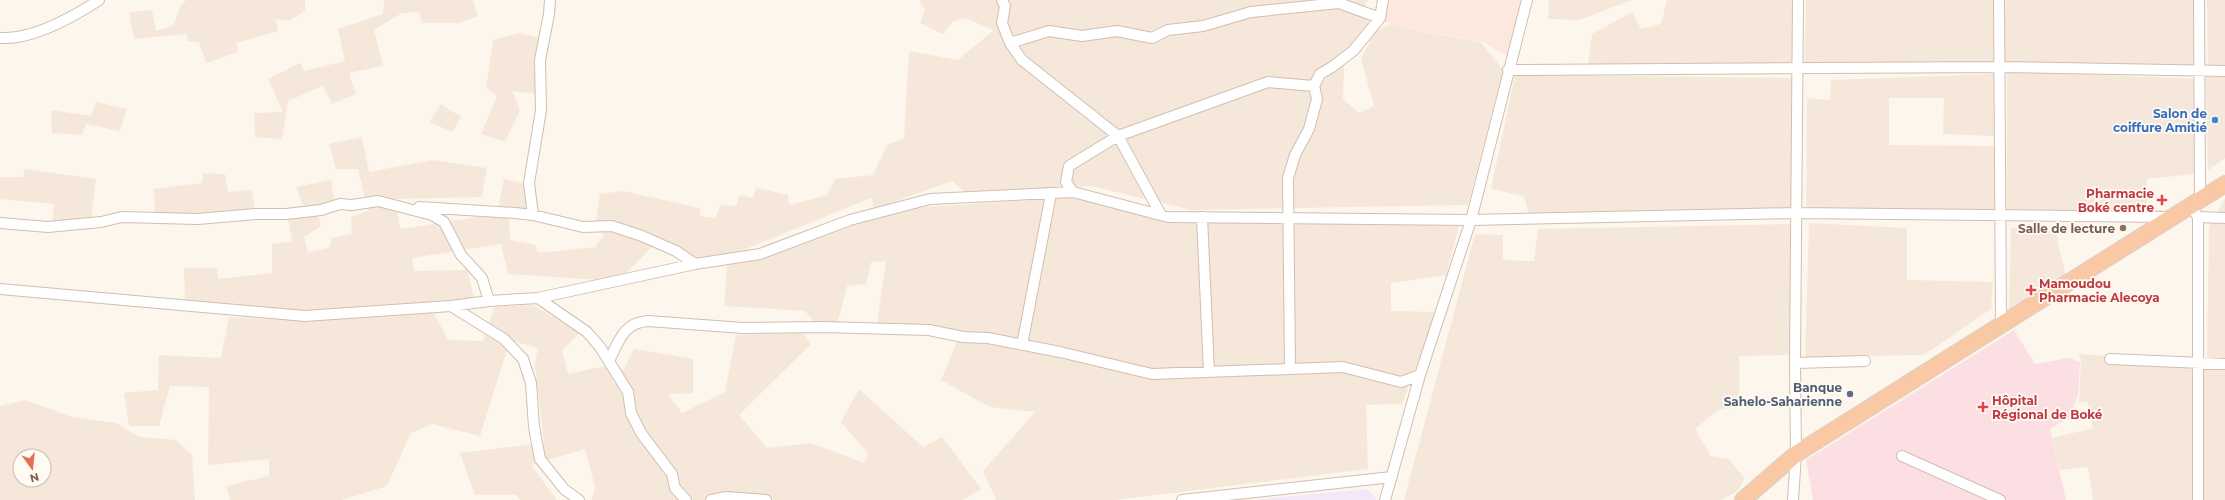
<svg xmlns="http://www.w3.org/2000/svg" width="2225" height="500" font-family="Montserrat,sans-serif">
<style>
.residential{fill:#f5e8da;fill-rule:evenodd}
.commercial{fill:#fde8e0}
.education{fill:#f3e8fa}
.medical{fill:#fbdfe3}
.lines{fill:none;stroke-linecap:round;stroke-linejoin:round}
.minor-casing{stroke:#d1beb0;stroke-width:12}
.trunk-casing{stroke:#dad1cd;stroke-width:18}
.minor{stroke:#fff;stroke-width:10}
.trunk{stroke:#f9c8a4;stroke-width:16}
.shop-dot{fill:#3f7fe0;stroke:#fffaf3;stroke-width:1.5}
.health-dot{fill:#e0444e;stroke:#fffaf3;stroke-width:1.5}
.education-dot{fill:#8d6e63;stroke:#fffaf3;stroke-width:1.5}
.service-dot{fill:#5c6f8a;stroke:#fffaf3;stroke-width:1.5}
.labels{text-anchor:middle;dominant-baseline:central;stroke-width:3.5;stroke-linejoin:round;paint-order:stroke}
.shop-label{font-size:12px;font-weight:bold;fill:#366cbe;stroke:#fffaf3;text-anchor:end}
.health-label{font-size:12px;font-weight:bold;fill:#be3a42;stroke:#fffaf3;text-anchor:start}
.education-label{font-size:12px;font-weight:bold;fill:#785e54;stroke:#fffaf3;text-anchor:end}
.service-label{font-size:12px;font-weight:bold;fill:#4e5e75;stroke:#fffaf3;text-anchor:end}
</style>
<rect width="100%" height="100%" fill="#fdf6ec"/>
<path class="residential" d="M186 0H305V11L289 21 276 19 278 31 237 43 238 52 206 63 199 42 188 41 186 34 134 39 129 12 152 10 156 31 173 26 180 7Z
M384 0H473L478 16 459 23H422L419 12 402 13 374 30 383 66 349 73 356 94 332 104 323 86 288 101 282 139 255 137 254 113 283 112 268 79 300 63 304 71 345 61 338 29 383 14Z
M921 0H1368L1362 10 1369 24 1341 59 1344 69 1343 99 1359 113 1374 106 1361 59 1375 31 1392 24 1429 33 1481 42 1503 70 1468 205 1192 210 1091 186 966 193 952 181 874 209 871 198 731 255 698 257 654 245 626 273 599 280 508 274 501 244 412 258 414 271 467 270 475 300 324 313 236 307 185 299 184 268H217L218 279 272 273V244L292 241 288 219 305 210 296 187 331 180 334 200 316 206 321 226 304 237 308 252 329 248 332 238 352 234 351 217 368 211 358 169H336L329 144 362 137 369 172 432 160 487 168 482 197 395 199 400 229 497 214 504 179 536 186 532 210 509 218 510 240 535 245 538 253 595 247 604 235 596 221 600 194 623 191 700 208V216L715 218 721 205 736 206 740 195 753 198 756 188 788 195 789 205 827 195 835 179 873 175 887 145 904 138 909 51 958 60 994 30 965 18 952 22 943 34 920 23 925 9 920 2Z
M1549 0H1632L1579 20 1548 19Z
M1667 0H1793V64L1588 65 1592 34 1632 12 1641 29 1661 24Z
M1806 0H1993L1994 65H1805Z
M2006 0H2193L2194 66 2003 63Z
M2207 0H2225V65H2208Z
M519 33 540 38 536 94 512 91 520 110 505 142 481 134 497 96 486 88 493 40Z
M2007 71 2194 79V174L2147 179V212L2007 209Z
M1994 74 1995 136 1943 134 1944 98H1889V145L1995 146 1997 210 1806 212 1807 98 1830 100 1831 80Z
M1515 75 1792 78V210L1529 215 1524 196 1491 189Z
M2206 77H2225V158L2208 170Z
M96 102 127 109 120 131 86 124 82 135 52 133 51 110 91 116Z
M441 104 461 117 452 132 430 122Z
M25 169 96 179 91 219 52 224 54 204 0 199V177H23Z
M203 173 225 174 228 192 252 190 255 211 155 217 154 189 202 183Z
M1078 197 1164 217 1459 226 1446 275 1391 283V311L1436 312 1402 404 1366 405 1368 469 1115 500H996L983 471 1035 412 990 407 941 380 958 339 877 323 886 261 871 262 866 284 847 286 837 325 815 323 805 311 724 306 727 266 897 209Z
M2225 198V500H2093L2088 467 2060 470 2052 438 2093 428 2087 401 2079 403 2081 359 2078 354 2207 362 2209 227Z
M1809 223 1907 228V280L1993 282 1991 309 1924 355 1805 357Z
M1790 224V355L1739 356 1740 406 1718 410 1695 429 1711 456 1728 459 1745 478 1738 491 1721 500H1404L1475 234 1503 235V260L1534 261 1538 229Z
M2011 228 2055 229 2066 277 2009 310Z
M533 305 580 333 562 350 568 374 606 366 615 386 634 349 693 359V393L668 394 682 413 725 392 736 335 803 333 811 344 739 415 767 448 811 443 864 463 868 454 841 422 859 389 923 447 942 437 981 489 963 500H592L595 487 585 449 531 465 557 500H521L516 495H475L460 453 544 443 535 364 538 348 510 340 480 436 432 424 411 433 387 486 342 500H230L226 486 269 476V459L208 465 209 387 170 386 159 426H129L124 393 158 390 159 355 221 358 229 317 305 321 433 311 448 340 483 341 494 307Z
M25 400 72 417 116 423 140 437 176 440 192 455 195 500H0V406ZM20 456H44V480H20Z"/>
<path class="commercial" d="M1386 0H1525L1510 56 1498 52 1484 42 1432 33 1384 22Z"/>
<path class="education" d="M1368 489 1377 500H1251Z"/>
<path class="medical" d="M2014 330 2035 364 2069 358 2080 362 2078 395 2069 418 2050 429 2066 500H1813L1806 460Z"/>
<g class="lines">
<defs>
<path id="minor" d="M1002 0 1005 6 1002 23 1010 43 1022 60 1118 136 1161 215
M1999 0 2001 324
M2199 0 2200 200
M0 38C33 40 73 17 99 0
M1010 43 1049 31 1082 36 1117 31 1152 38 1168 30 1203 26 1251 12 1339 3 1380 18
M1508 70 1999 67 2225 71
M1073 192 1066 182 1069 166 1118 136 1268 82 1314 86 1320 74 1332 67 1353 51 1380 18 1383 0
M2191 206 2198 217V500
M419 207 515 213 533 215 583 227 612 226 642 236 676 251 695 264
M533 215 529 183 541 110 540 60 549 14 550 0
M1202 217 1209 372
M2198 217 2225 218
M0 223 48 227 101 222 122 217 198 219 256 214H286L321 210 340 204 352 205 378 201 432 215 444 222 461 255 482 278 489 301
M0 289 305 316 451 306 489 301 538 298 695 264 760 254 850 220 930 199 1073 192 1168 217 1471 220 1797 213 2171 217
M538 298 587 332 600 347 628 392 631 413 641 433 672 474 675 488 686 500
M451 306 504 339 523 359 531 383 534 427 540 459 564 489 579 500
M1022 345 1051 194
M2110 359 2225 364
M609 361C619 341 623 323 648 321L743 328 823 327 929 330 963 337 988 338 1060 352 1152 374 1343 367 1401 382 1420 375
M1795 363 1865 361
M1290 369 1288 178 1295 155 1309 129 1317 99 1314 86
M1902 456 2000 500
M711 500 726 497 766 500
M1182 500 1392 477
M1385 500 1420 375 1471 220 1527 0
M1793 500 1796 454 1795 363 1798 0"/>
<path id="trunk" d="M1743 500 1796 454 2225 184"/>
</defs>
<use href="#minor" class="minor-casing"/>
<use href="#trunk" class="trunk-casing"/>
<use href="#minor" class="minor"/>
<use href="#trunk" class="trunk"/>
</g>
<circle class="shop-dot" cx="2215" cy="120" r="4"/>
<g class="health-dot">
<path d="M2160 194h4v4h4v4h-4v4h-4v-4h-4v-4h4z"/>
<path d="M2029 284h4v4h4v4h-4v4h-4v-4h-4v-4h4z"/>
<path d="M1981 401h4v4h4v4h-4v4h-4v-4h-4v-4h4z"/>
</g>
<circle class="education-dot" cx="2123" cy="228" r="4"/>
<circle class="service-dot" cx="1850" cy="394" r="4"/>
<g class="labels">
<g class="shop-label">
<text x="2207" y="113">Salon de<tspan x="2207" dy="14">coiffure Amitié</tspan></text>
</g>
<g class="health-label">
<text x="2154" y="193" text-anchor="end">Pharmacie<tspan x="2154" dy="14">Boké centre</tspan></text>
<text x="2039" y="283">Mamoudou<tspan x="2039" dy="14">Pharmacie Alecoya</tspan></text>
<text x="1992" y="400">Hôpital<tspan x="1992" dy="14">Régional de Boké</tspan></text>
</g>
<g class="education-label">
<text x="2115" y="228">Salle de lecture</text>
</g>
<g class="service-label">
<text x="1842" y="387">Banque<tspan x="1842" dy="14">Sahelo-Saharienne</tspan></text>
</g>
</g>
<g transform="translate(32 468) rotate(165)"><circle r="19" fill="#fffaf3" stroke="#cabbb1"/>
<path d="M0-3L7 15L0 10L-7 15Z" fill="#e76f51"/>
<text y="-6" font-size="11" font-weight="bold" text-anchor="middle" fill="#7a5c4d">N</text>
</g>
</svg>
